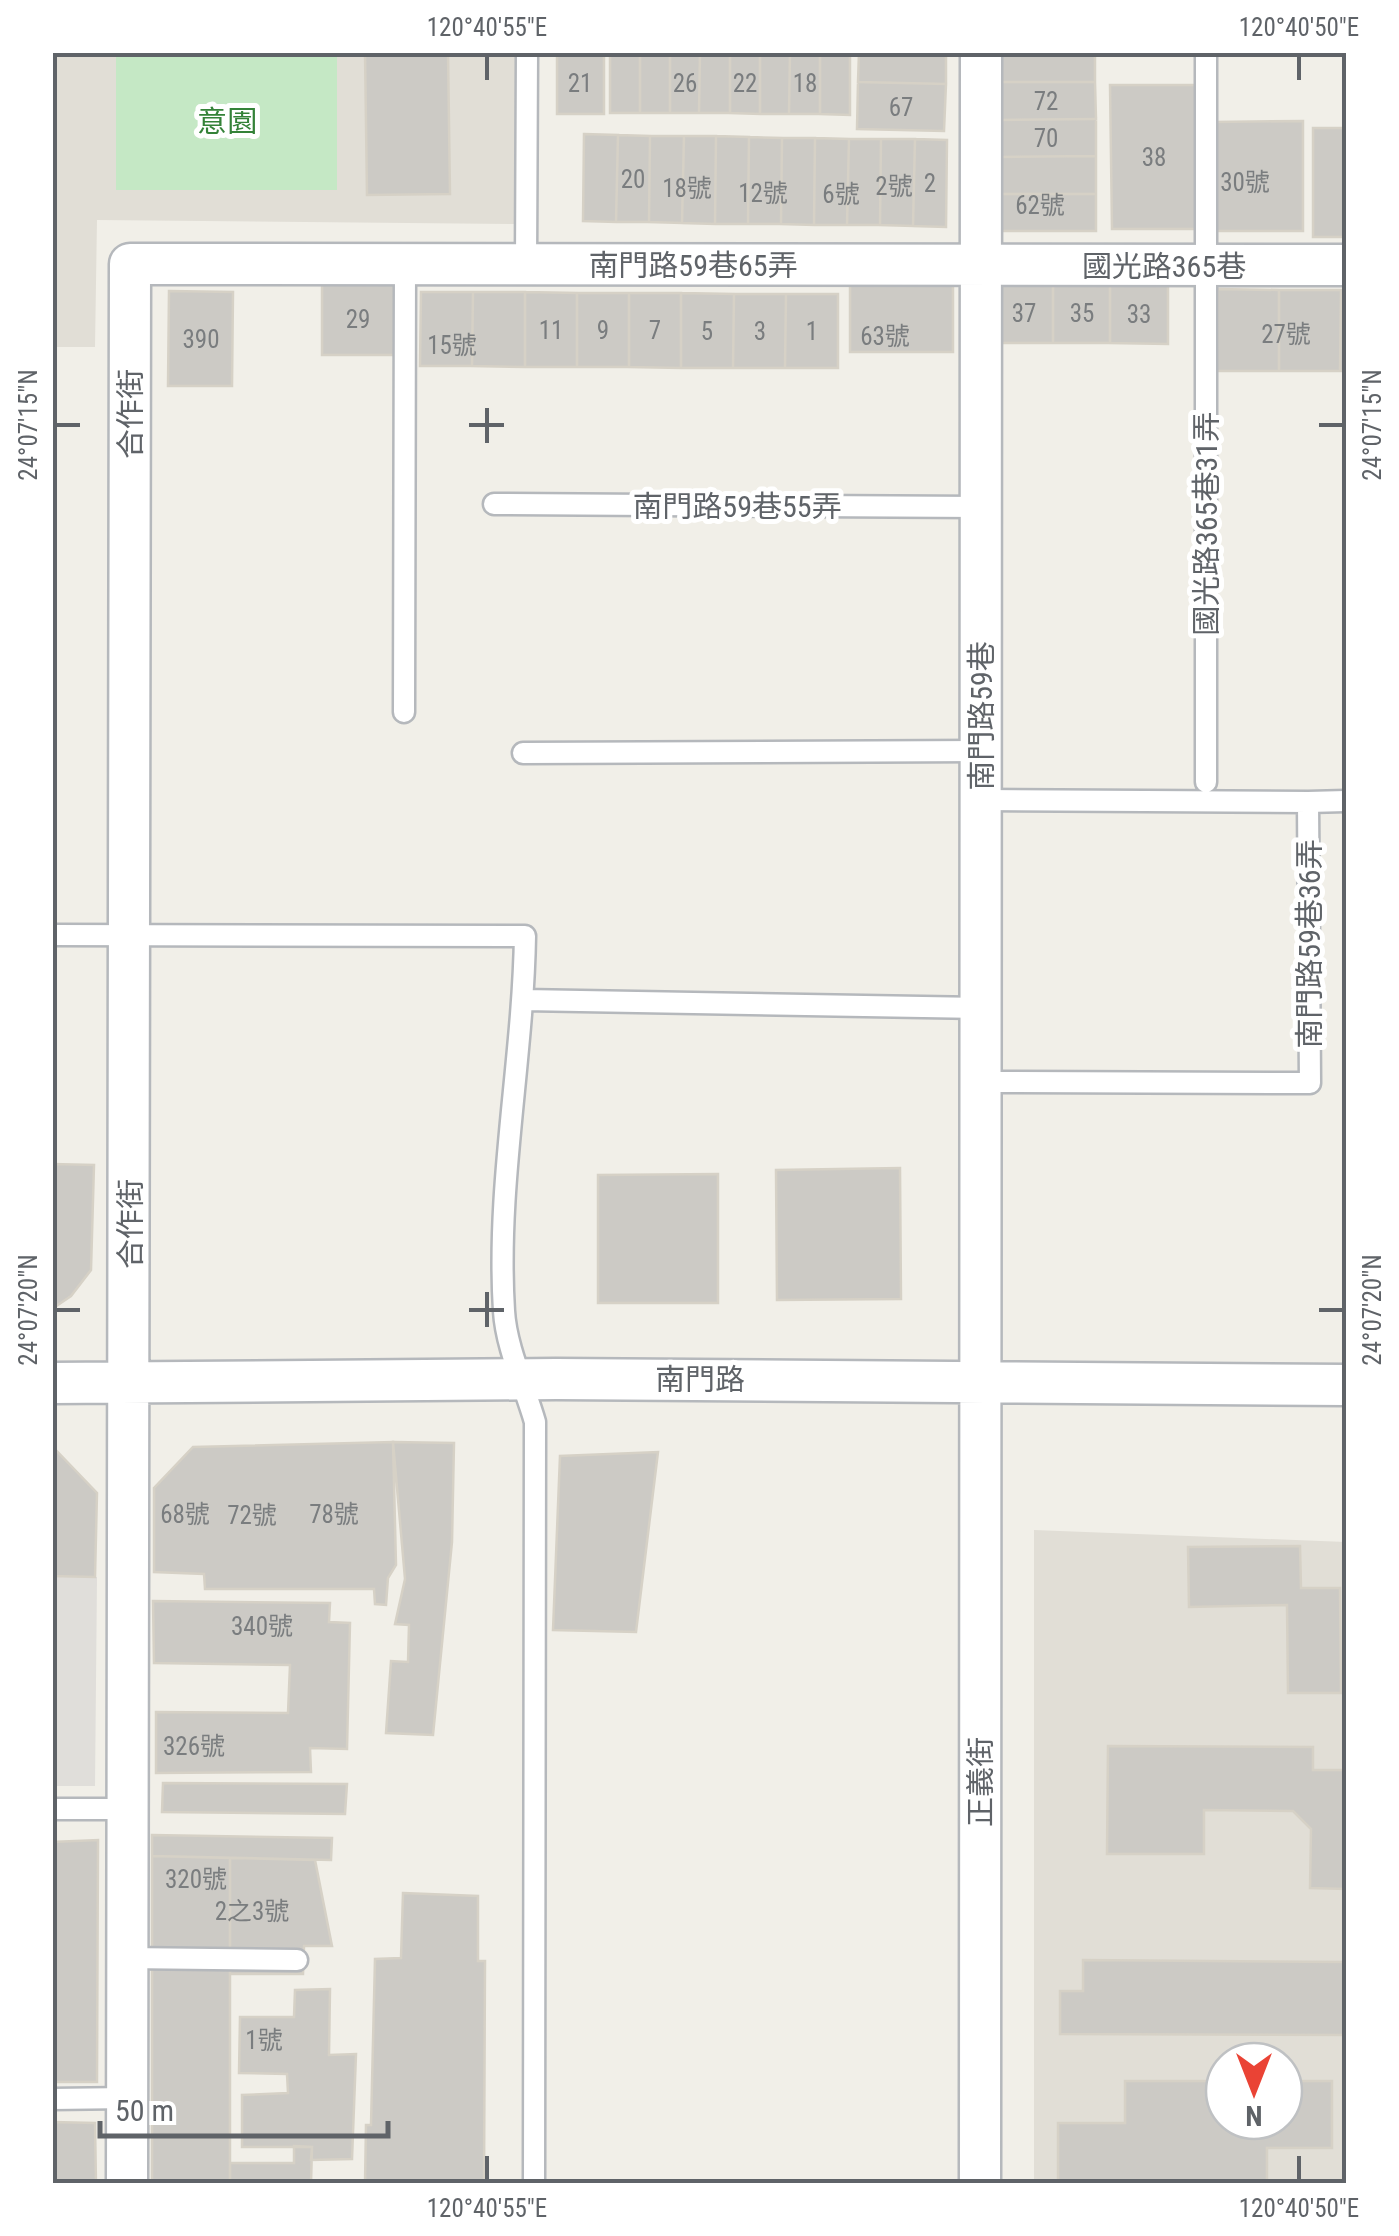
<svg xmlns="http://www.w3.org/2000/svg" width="1399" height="2236" font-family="'Roboto Condensed','Noto Sans TC',sans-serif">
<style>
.industrial{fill:#e0deda}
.education{fill:#e1ded6;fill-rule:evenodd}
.green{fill:#c5e8c5}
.building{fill:#cccac5;stroke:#d6d1c6;stroke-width:2.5}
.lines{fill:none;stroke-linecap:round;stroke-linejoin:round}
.lane-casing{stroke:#b5b8bc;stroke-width:25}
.street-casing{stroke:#b5b8bc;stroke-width:45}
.lane{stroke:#fff;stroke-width:20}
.street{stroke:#fff;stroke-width:40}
.ticks{fill:none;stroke:#5f6368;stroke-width:4}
.labels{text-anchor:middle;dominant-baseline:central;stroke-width:10;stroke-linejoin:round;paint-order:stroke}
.number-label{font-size:25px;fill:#7a7d7f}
.park-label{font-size:30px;fill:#348238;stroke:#fff}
.street-label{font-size:30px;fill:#5f6368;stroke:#fff}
.neatline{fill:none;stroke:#5f6368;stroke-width:4}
.ticks-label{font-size:25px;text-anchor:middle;fill:#5f6368}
</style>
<rect width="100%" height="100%" fill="#f1efe8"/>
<path class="industrial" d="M53 1576 97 1577 95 1786H53Z"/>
<path class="education" d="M53 53H516L518 224 97 220 95 347H53Z
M1034 1530 1346 1542V2183H1034ZM1224 2061H1284V2121H1224Z"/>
<path class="green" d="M116 53H337V190H116Z"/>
<path class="building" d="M365 52H448L450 194 367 195Z
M557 52H604V114H557Z
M610 52H640V113H610Z
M640 52H670V113H640Z
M670 52H700L699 113H670Z
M700 52H730V113H699Z
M730 52H760V114L730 113Z
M760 52H790L789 114H760Z
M790 52H820V114H789Z
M820 52H850V115L820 114Z
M859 52H946V84L858 82Z
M997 52H1095V82H997Z
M858 82 946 84 944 131 857 129Z
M997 82H1095L1096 119 997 120Z
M1110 85H1197L1198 229H1112Z
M1096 119V156L997 157V120Z
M1303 121V231H1215V122Z
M1313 128H1346V237H1313Z
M584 134 618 135 616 222 583 221Z
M618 135 650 136 649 222H616Z
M650 136H684L682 223 649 222Z
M684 136H716L715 224 682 223Z
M716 136 749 137 748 224H715Z
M749 137 782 138 781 224H748Z
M782 138H815L814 225 781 224Z
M815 138 849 139 847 225H814Z
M849 139H881L880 225H847Z
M881 139H915L913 226 880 225Z
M915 139 947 140 946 227 913 226Z
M1096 156V194H997V157Z
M997 194H1096V231H997Z
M322 283H394V355H322Z
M850 283H953V352H850Z
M995 283H1053V343H995Z
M1053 283H1110V343H1053Z
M1110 283 1168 284V344L1110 343Z
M1218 289 1279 290V371H1217Z
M1279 290H1341L1340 371H1279Z
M1341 290H1346V371H1340Z
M169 291 233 292 232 386H168Z
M421 292H473L472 366H420Z
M473 292H525V367L472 366Z
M525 292 577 293V367H525Z
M577 293H629V367H577Z
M629 293H681V368L629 367Z
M681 293 734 294 733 368H681Z
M734 294H786L785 368H733Z
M786 294H838V368H785Z
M52 1164 94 1165 91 1270 71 1296 52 1309Z
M900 1168 901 1299 777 1300 776 1170Z
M718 1174V1303H598V1175Z
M393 1442 454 1443 452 1542 433 1735 386 1733 391 1661 408 1662 409 1625 395 1624 405 1579Z
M393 1442 396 1565 388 1578 386 1605 375 1604 374 1589H205L204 1574 154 1572V1488L193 1447Z
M52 1446 97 1493 95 1577 52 1576Z
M658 1452 636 1632 553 1630 560 1456Z
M1300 1546 1301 1588H1340L1341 1693H1288L1287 1605 1189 1607 1188 1547Z
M153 1601 330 1603 329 1622 350 1623 347 1749 310 1748 311 1772 156 1773V1712L288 1713 290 1665 154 1663Z
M1108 1746 1313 1747V1770H1346V1889L1310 1888 1311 1829 1293 1811 1204 1810V1854H1107Z
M163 1783 347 1784 345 1814 162 1812Z
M152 1835 332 1838 331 1860 152 1856Z
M98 1840 97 2082H52V1842Z
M152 1856 230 1858V2184H152Z
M230 1858 315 1860 332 1946H304L303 1974H230Z
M403 1893 478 1896V1961H485L484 2184H365L366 2125H371L375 1959 401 1958Z
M1083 1960 1346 1962V2035L1060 2034V1991H1083Z
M330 1989 329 2055 356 2054 352 2159 311 2160 312 2147H242V2095L288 2093 287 2074 239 2073 240 2017H294L295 1990Z
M1125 2081H1224V2121H1284V2081H1332V2148H1267V2184H1058V2123H1125Z
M52 2122 95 2123 96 2184H52Z
M294 2146 312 2147 311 2184H230V2163H294Z"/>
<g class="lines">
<defs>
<path id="lane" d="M526 265 527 52
M494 504 981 507
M404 712 405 265
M523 753 982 751
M1206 782V52
M981 800 1308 802 1310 1083 981 1082
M1308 802 1346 801
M52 935 525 936C523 1061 496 1186 504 1311 506 1347 525 1387 535 1422L534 2184
M524 1000 981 1008
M52 1809H128
M126 1958 297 1960
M52 2099 128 2098"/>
<path id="street" d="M52 1383 556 1379 1346 1385
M127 2184 130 264 1346 265
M980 2184 981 52"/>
</defs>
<use href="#lane" class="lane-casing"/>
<use href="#street" class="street-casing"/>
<use href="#lane" class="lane"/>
<use href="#street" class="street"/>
</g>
<path class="ticks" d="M487 55V80M1299 55V80M487 408V443M55 425H80M469 425H504M1319 425H1344M487 1292V1327M55 1310H80M469 1310H504M1319 1310H1344M487 2156V2181M1299 2156V2181"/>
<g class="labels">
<g class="number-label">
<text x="580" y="83">21</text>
<text x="685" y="83">26</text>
<text x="745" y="83">22</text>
<text x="805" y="83">18</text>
<text x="1046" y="101">72</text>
<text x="901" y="107">67</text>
<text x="1046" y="138">70</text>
<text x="1154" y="157">38</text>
<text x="633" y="179">20</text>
<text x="1245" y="182">30號</text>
<text x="930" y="183">2</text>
<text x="894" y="186">2號</text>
<text x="687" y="188">18號</text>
<text x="763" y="193">12號</text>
<text x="841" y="194">6號</text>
<text x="1040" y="205">62號</text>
<text x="1024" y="313">37</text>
<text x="1082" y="313">35</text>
<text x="1139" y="314">33</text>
<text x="358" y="319">29</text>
<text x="551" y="330">11</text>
<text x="603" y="330">9</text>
<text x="655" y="330">7</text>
<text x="707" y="331">5</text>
<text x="760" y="331">3</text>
<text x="812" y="331">1</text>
<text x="1286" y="334">27號</text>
<text x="885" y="336">63號</text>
<text x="201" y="339">390</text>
<text x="452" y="345">15號</text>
<text x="185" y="1514">68號</text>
<text x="334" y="1514">78號</text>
<text x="252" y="1515">72號</text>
<text x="262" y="1626">340號</text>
<text x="194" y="1746">326號</text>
<text x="196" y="1879">320號</text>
<text x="252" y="1911">2之3號</text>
<text x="264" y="2040">1號</text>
</g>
<g class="park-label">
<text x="227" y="121">意園</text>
</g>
<g class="street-label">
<text x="693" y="265">南門路59巷65弄</text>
<text x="1164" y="266">國光路365巷</text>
<text transform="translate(130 414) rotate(-90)">合作街</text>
<text x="737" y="506">南門路59巷55弄</text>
<text transform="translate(1206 524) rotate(-90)">國光路365巷31弄</text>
<text transform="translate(981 716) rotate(-90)">南門路59巷</text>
<text transform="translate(1309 944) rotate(-90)">南門路59巷36弄</text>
<text transform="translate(130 1224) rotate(-90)">合作街</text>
<text x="700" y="1379">南門路</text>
<text transform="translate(980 1782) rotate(-90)">正義街</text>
</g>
</g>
<rect width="1399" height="2236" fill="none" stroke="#ffffff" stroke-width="110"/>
<g transform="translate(1254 2091) rotate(180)"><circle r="48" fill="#ffffff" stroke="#bfc1c3" stroke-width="2.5"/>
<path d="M0-8L18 38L0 25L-18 38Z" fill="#ea4335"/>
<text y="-15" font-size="28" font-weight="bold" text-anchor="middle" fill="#5f6368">N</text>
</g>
<path d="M100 2121v15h288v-15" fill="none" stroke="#5f6368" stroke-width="5"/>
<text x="115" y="2121" font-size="30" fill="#5f6368" stroke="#ffffff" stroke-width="8" paint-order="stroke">50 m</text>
<rect x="55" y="55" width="1289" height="2126" class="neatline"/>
<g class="ticks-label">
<text x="487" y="36">120°40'55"E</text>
<text x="1299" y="36">120°40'50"E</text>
<text transform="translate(1372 425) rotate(-90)" y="9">24°07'15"N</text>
<text transform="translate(28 425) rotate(-90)" y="9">24°07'15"N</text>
<text transform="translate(1372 1310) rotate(-90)" y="9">24°07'20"N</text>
<text transform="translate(28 1310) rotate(-90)" y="9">24°07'20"N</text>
<text x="487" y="2217">120°40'55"E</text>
<text x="1299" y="2217">120°40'50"E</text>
</g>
</svg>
